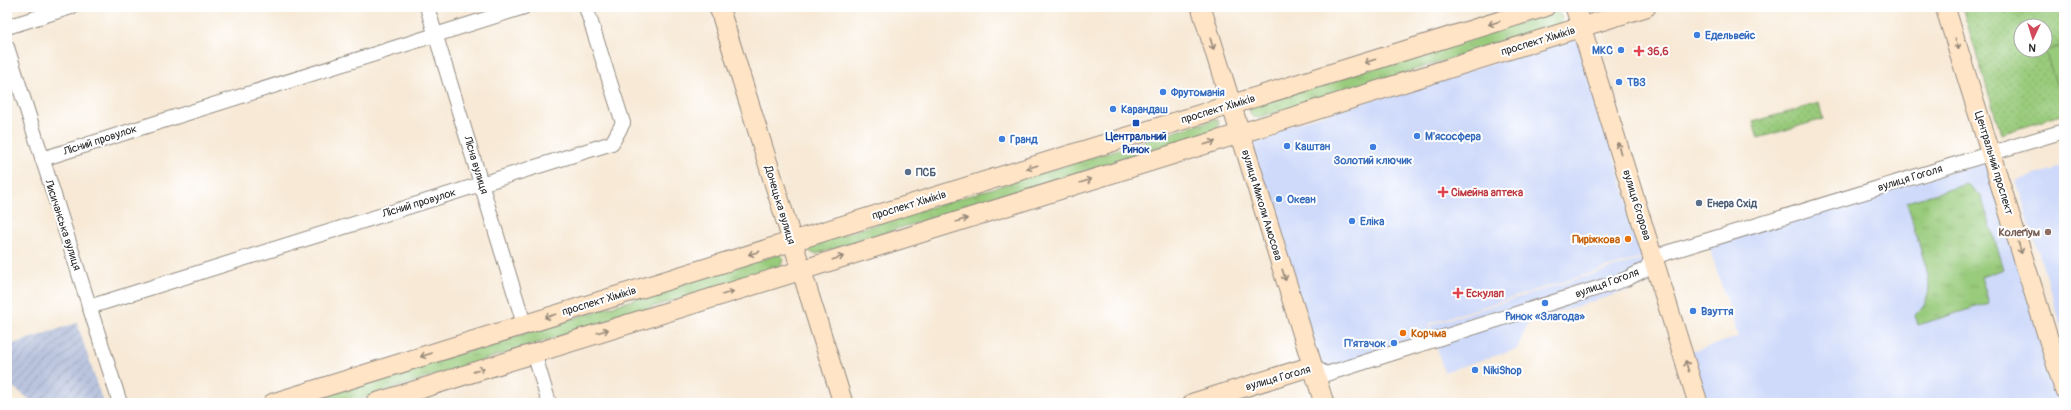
<svg xmlns="http://www.w3.org/2000/svg" width="2071" height="410" font-family="Pangolin,sans-serif">
<style>
.built{fill:#cfdafa}
.industrial{fill:url(#industrial-furrows)}
.grass{fill:url(#grass-tufts);stroke:#627b53}
.park{fill:url(#park-dots);stroke:#627b53;fill-rule:evenodd}
.garden{fill:#99cb7b;stroke:#627b53}
.lines{fill:none;stroke-linecap:round;stroke-linejoin:round}
.street-casing{stroke:#918a80;stroke-width:16}
.secondary-casing{stroke:#918a80;stroke-width:21}
.street{stroke:#fff;stroke-width:14}
.secondary{stroke:#ffe4c6;stroke-width:19}
.oneway{stroke:#958878}
.shop-dot{fill:#3f7fe0;stroke:#fff;stroke-width:1.5}
.health-dot{fill:#e0444e;stroke:#fff;stroke-width:1.5}
.transit-dot{fill:#1a4fb4;stroke:#fff;stroke-width:1.5}
.service-dot{fill:#5c6f8a;stroke:#fff;stroke-width:1.5}
.education-dot{fill:#8d6e63;stroke:#fff;stroke-width:1.5}
.food-dot{fill:#e8710a;stroke:#fff;stroke-width:1.5}
.labels{text-anchor:middle;dominant-baseline:central;stroke-width:4;stroke-linejoin:round;paint-order:stroke}
.shop-label{font-size:11px;font-weight:bold;fill:#366cbe;stroke:#fff;text-anchor:start}
.street-label{font-size:11px;fill:#2b2b2b;stroke:#fff}
.health-label{font-size:11px;font-weight:bold;fill:#be3a42;stroke:#fff;text-anchor:start}
.transit-label{font-size:11px;font-weight:bold;fill:#164399;stroke:#fff}
.service-label{font-size:11px;font-weight:bold;fill:#4e5e75;stroke:#fff;text-anchor:start}
.education-label{font-size:11px;font-weight:bold;fill:#785e54;stroke:#fff;text-anchor:end}
.food-label{font-size:11px;font-weight:bold;fill:#c56008;stroke:#fff;text-anchor:end}
</style>
<defs>
<pattern id="industrial-furrows" width="10" height="10" patternUnits="userSpaceOnUse"><rect width="10" height="10" fill="#bac4de"/><path d="M-1 1l2-2M0 10L10 0M9 11l2-2" fill="none" stroke="#979fb4"/></pattern>
<pattern id="grass-tufts" width="24" height="20" patternUnits="userSpaceOnUse"><rect width="24" height="20" fill="#99cb7b"/><path d="M3 7l-1-3M5 7V3M7 7l1-3M15 17l-1-3M17 17v-4M19 17l1-3" fill="none" stroke="#84ae6a"/></pattern>
<pattern id="park-dots" width="8" height="8" patternUnits="userSpaceOnUse"><rect width="8" height="8" fill="#99cb7b"/><path d="M2 2h.1M6 6h.1" fill="none" stroke="#84ae6a" stroke-width="1.8" stroke-linecap="round"/></pattern>
</defs>
<rect width="100%" height="100%" fill="#fff"/>
<filter id="ink" filterUnits="userSpaceOnUse"><feTurbulence type="fractalNoise" baseFrequency=".025" numOctaves="2"/><feDisplacementMap in="SourceGraphic" scale="8" xChannelSelector="R" yChannelSelector="G"/><feConvolveMatrix kernelMatrix="1 2 1 2 8 2 1 2 1" color-interpolation-filters="sRGB"/></filter>
<filter id="wash" filterUnits="userSpaceOnUse"><feTurbulence type="fractalNoise" baseFrequency=".012" numOctaves="4" result="noise"/><feDisplacementMap in="SourceGraphic" scale="16" xChannelSelector="R" yChannelSelector="G"/><feGaussianBlur stdDeviation="0.9" result="paint"/><feColorMatrix in="noise" values="0 0 0 0 0 0 0 0 0 0 0 0 0 0 0 0 0 1.4 0 .05"/><feComposite in="paint" operator="in"/></filter>
<g filter="url(#wash)">
<rect width="100%" height="100%" fill="#f7e9d6"/>
<path class="built" d="M1577 37 1645 256 1428 324 1432 338 1322 372 1248 138Z
M1987 160 2063 403H1704L1689 353 1738 337 1709 246Z
M2064 166V335L2016 181Z
M1641 259 1649 284 1529 321 1517 349 1444 372 1430 325Z"/>
<path class="industrial" d="M77 323 103 403H35L7 383V346Z"/>
<path class="grass" d="M1554 12 1559 13 1562 17 1561 22 1558 26 1257 118C1249 117 1248 111 1253 105Z
M1216 119 1219 123 1218 128 1215 131 816 254 812 253 809 250V245Z
M1967 184 1981 196 2004 269 1981 277 1989 303 1918 325 1915 315C1939 294 1926 269 1919 244 1914 230 1911 216 1907 202Z
M780 254 784 258 780 267 347 403H301Z"/>
<path class="park" d="M1962 7H2064V114L2001 134ZM2021 26H2045V50H2021Z
M1819 103 1823 119 1758 138 1753 122Z"/>
<path class="garden" d="M2064 45V82L2056 84 2045 51Z"/>
</g>
<g filter="url(#ink)">
<g class="lines">
<defs>
<path id="street" d="M427 7 524 324
M7 27 71 7
M7 47 120 403
M42 159 524 7
M89 307 612 143 623 123 586 7
M534 353 549 403
M1312 366 1326 374 1346 368 1626 279 1646 269 1653 257 2064 131"/>
<path id="secondary" d="M719 7 843 403
M1201 7 1324 403
M1575 7 1698 403
M1945 7 2064 389
M273 403 1545 7
M375 403 1646 7
M1193 403 1312 366"/>
</defs>
<use href="#street" class="street-casing"/>
<use href="#secondary" class="secondary-casing"/>
<use href="#street" class="street"/>
<use href="#secondary" class="secondary"/>
</g>
<defs><path id="oneway-shaft" d="M-6 0H5M1.5-3L5.5 0L1.5 3" fill="none" stroke-width="1.6" stroke-linecap="round" stroke-linejoin="round"/></defs>
<g class="oneway">
<use href="#oneway-shaft" transform="translate(1494 23) rotate(163)"/>
<use href="#oneway-shaft" transform="translate(1212 44) rotate(73)"/>
<use href="#oneway-shaft" transform="translate(1957 44) rotate(73)"/>
<use href="#oneway-shaft" transform="translate(1370 61) rotate(163)"/>
<use href="#oneway-shaft" transform="translate(1210 143) rotate(-17)"/>
<use href="#oneway-shaft" transform="translate(1619 148) rotate(-107)"/>
<use href="#oneway-shaft" transform="translate(1032 167) rotate(163)"/>
<use href="#oneway-shaft" transform="translate(1086 181) rotate(-17)"/>
<use href="#oneway-shaft" transform="translate(962 220) rotate(-17)"/>
<use href="#oneway-shaft" transform="translate(2020 248) rotate(73)"/>
<use href="#oneway-shaft" transform="translate(754 253) rotate(163)"/>
<use href="#oneway-shaft" transform="translate(838 258) rotate(-17)"/>
<use href="#oneway-shaft" transform="translate(1284 275) rotate(73)"/>
<use href="#oneway-shaft" transform="translate(728 293) rotate(-17)"/>
<use href="#oneway-shaft" transform="translate(550 316) rotate(163)"/>
<use href="#oneway-shaft" transform="translate(603 331) rotate(-17)"/>
<use href="#oneway-shaft" transform="translate(426 355) rotate(162)"/>
<use href="#oneway-shaft" transform="translate(1687 366) rotate(-107)"/>
<use href="#oneway-shaft" transform="translate(479 370) rotate(-18)"/>
</g>
</g>
<g class="shop-dot">
<circle cx="1697" cy="35" r="4"/>
<circle cx="1621" cy="50" r="4"/>
<circle cx="1619" cy="82" r="4"/>
<circle cx="1163" cy="92" r="4"/>
<circle cx="1113" cy="109" r="4"/>
<circle cx="1417" cy="136" r="4"/>
<circle cx="1002" cy="139" r="4"/>
<circle cx="1287" cy="146" r="4"/>
<circle cx="1373" cy="147" r="4"/>
<circle cx="1279" cy="199" r="4"/>
<circle cx="1352" cy="221" r="4"/>
<circle cx="1545" cy="303" r="4"/>
<circle cx="1693" cy="311" r="4"/>
<circle cx="1394" cy="343" r="4"/>
<circle cx="1475" cy="370" r="4"/>
</g>
<g class="health-dot">
<path d="M1637 45h4v4h4v4h-4v4h-4v-4h-4v-4h4z"/>
<path d="M1441 186h4v4h4v4h-4v4h-4v-4h-4v-4h4z"/>
<path d="M1456 287h4v4h4v4h-4v4h-4v-4h-4v-4h4z"/>
</g>
<rect class="transit-dot" x="1132" y="119" width="8" height="8" rx="2"/>
<g class="service-dot">
<circle cx="908" cy="172" r="4"/>
<circle cx="1699" cy="203" r="4"/>
</g>
<circle class="education-dot" cx="2048" cy="232" r="4"/>
<g class="food-dot">
<circle cx="1628" cy="239" r="4"/>
<circle cx="1403" cy="333" r="4"/>
</g>
<g class="labels">
<g class="shop-label">
<text x="1705" y="35">Едельвейс</text>
<text x="1613" y="50" text-anchor="end">МКС</text>
<text x="1627" y="82">ТВЗ</text>
<text x="1171" y="92">Фрутоманія</text>
<text x="1121" y="109">Карандаш</text>
<text x="1425" y="136">М'ясосфера</text>
<text x="1010" y="139">Гранд</text>
<text x="1295" y="146">Каштан</text>
<text x="1373" y="160" text-anchor="middle">Золотий ключик</text>
<text x="1287" y="199">Океан</text>
<text x="1360" y="221">Еліка</text>
<text x="1701" y="311">Взуття</text>
<text x="1545" y="316" text-anchor="middle">Ринок «Злагода»</text>
<text x="1386" y="343" text-anchor="end">П'ятачок</text>
<text x="1483" y="370">NikiShop</text>
</g>
<g class="street-label">
<text transform="translate(1538 41) rotate(-17)">проспект Хіміків</text>
<text transform="translate(1218 109) rotate(-17)">проспект Хіміків</text>
<text transform="translate(100 140) rotate(-18)">Лісний провулок</text>
<text transform="translate(1994 163) rotate(73)">Центральний проспект</text>
<text transform="translate(476 165) rotate(73)">Лісна вулиця</text>
<text transform="translate(1910 178) rotate(-17)">вулиця Гоголя</text>
<text transform="translate(419 203) rotate(-17)">Лісний провулок</text>
<text transform="translate(780 205) rotate(73)">Донецька вулиця</text>
<text transform="translate(909 205) rotate(-17)">проспект Хіміків</text>
<text transform="translate(1262 205) rotate(73)">вулиця Миколи Амосова</text>
<text transform="translate(1637 205) rotate(73)">вулиця Єгорова</text>
<text transform="translate(63 225) rotate(72)">Лисичанська вулиця</text>
<text transform="translate(1607 283) rotate(-20)">вулиця Гоголя</text>
<text transform="translate(599 301) rotate(-17)">проспект Хіміків</text>
<text transform="translate(1278 378) rotate(-16)">вулиця Гоголя</text>
</g>
<g class="health-label">
<text x="1647" y="51">36,6</text>
<text x="1451" y="192">Сімейна аптека</text>
<text x="1466" y="293">Ескулап</text>
</g>
<g class="transit-label">
<text x="1136" y="136">Центральний<tspan x="1136" dy="13">Ринок</tspan></text>
</g>
<g class="service-label">
<text x="916" y="172">ПСБ</text>
<text x="1707" y="203">Енера Схід</text>
</g>
<g class="education-label">
<text x="2040" y="232">Колеґіум</text>
</g>
<g class="food-label">
<text x="1620" y="239">Пиріжкова</text>
<text x="1411" y="333" text-anchor="start">Корчма</text>
</g>
</g>
<rect width="2071" height="410" fill="none" stroke="#fff" stroke-width="24"/>
<g transform="translate(2033 38) rotate(184)"><circle r="19" fill="#ffffff" stroke="#aaaaaa"/>
<path d="M0-3L7 15L0 10L-7 15Z" fill="#d1495b"/>
<text y="-6" font-size="11" font-weight="bold" text-anchor="middle" fill="#2b2b2b">N</text>
</g>
</svg>
